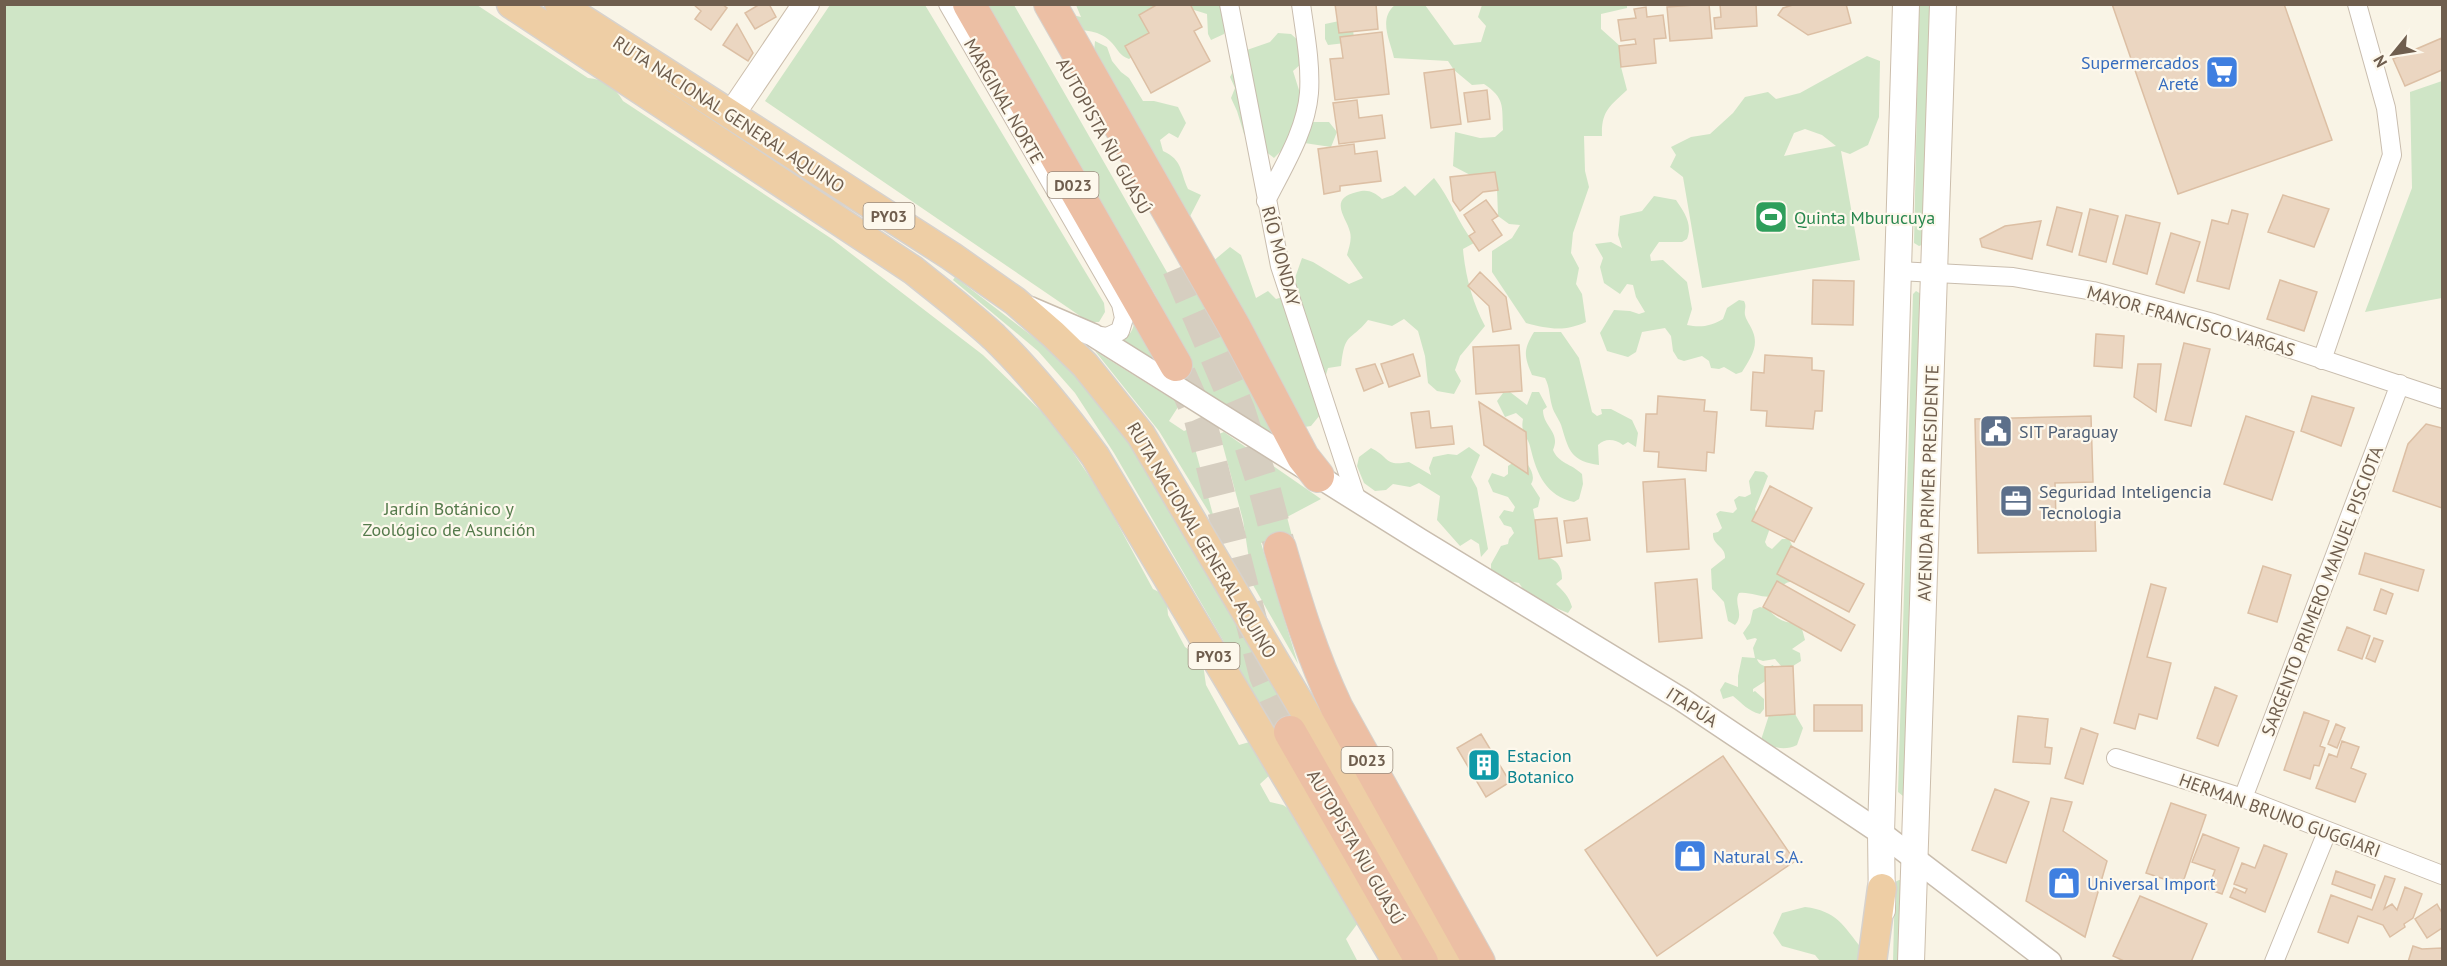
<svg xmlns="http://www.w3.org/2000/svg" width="2447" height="966" font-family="'PT Sans',sans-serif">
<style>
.green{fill:#cfe5c6;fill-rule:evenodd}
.building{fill:#ebd6c1;stroke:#dcbfa4;stroke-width:1.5}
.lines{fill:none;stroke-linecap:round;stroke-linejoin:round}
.motorway-tunnel{stroke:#d6cec0;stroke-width:32;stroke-dasharray:32 16;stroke-linecap:butt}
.minor-casing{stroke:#c9bdae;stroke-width:20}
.tertiary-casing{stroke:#c9bdae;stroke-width:25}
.secondary-casing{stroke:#ccbeac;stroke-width:28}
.trunk-casing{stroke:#d7d2cd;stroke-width:31}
.motorway-casing{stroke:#d7d2cd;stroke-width:34}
.minor{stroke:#fff;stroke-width:18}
.tertiary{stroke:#fff;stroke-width:22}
.secondary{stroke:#fff;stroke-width:26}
.trunk{stroke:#eecea5;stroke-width:28}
.motorway{stroke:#ecbfa4;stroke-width:32}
.labels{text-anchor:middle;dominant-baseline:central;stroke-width:4.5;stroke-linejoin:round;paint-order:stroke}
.shield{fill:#fdf8ec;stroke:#9a8c7d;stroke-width:1.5}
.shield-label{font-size:16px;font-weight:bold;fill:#6f5e4e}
.shop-label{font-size:18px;fill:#366cbe;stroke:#fdf8ec;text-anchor:start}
.street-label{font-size:18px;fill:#6f5e4e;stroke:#fdf8ec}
.leisure-label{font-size:18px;fill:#27864d;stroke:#fdf8ec;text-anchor:start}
.service-label{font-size:18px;fill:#4e5e75;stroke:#fdf8ec;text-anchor:start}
.park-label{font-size:18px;fill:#547a4b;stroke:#fdf8ec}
.culture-label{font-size:18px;fill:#0d838f;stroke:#fdf8ec;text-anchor:start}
</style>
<rect width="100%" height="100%" fill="#f9f4e6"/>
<path class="green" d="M5 4 477 5 588 78C604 79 615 87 623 101L832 239 983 355 1053 423 1102 495 1153 589 1161 593 1167 603 1168 615 1185 647 1198 656 1203 664 1206 685 1239 745 1253 741 1272 773 1260 784 1270 802 1283 805 1291 810 1361 919 1346 939 1358 962H5Z
M830 5H925L1104 303 1105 312 1099 322H1089L765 101Z
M985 5H1014L1172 281 1194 269 1289 452 1119 345C1127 337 1136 331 1134 316L1166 373 1190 359 1153 291Z
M1076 5H1161L1142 50 1129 59C1119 55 1119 51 1112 43 1101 30 1083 30 1067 29L1068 14 1081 17Z
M1178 5H1226L1227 23 1224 34 1211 40 1208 34 1207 14Z
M1395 5H1425L1454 45 1481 42 1486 26 1478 17 1482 5H1627V8L1601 14V29L1620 46 1621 67 1627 90C1610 106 1601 111 1602 136H1584L1585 171 1589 187 1573 233 1571 253 1579 268 1576 284 1582 294 1586 322C1564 332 1549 329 1526 323L1492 272V251L1512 238 1520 225 1509 224 1498 216 1497 189 1453 166 1455 132 1480 138 1495 137 1503 130C1502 106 1505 98 1484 84L1472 85 1454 70 1448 61 1394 58C1390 40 1378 19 1395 5Z
M1919 5H1930L1924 244 1919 246 1914 243Z
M1344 20 1353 27 1354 42 1328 45 1325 39V24Z
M1278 33 1291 34 1300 42 1301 64 1293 71 1309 122H1329L1337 132 1331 147 1291 141 1274 158 1244 134 1237 111 1231 98 1235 88 1230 77 1244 51 1270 42Z
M1095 41 1107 47 1112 61 1121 72 1129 78 1143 101H1154L1178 107 1186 123 1178 138 1169 133 1160 140 1163 151C1183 160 1180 172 1188 189L1201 195 1184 228 1094 52Z
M1867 56 1880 61 1879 117 1868 145 1850 154 1841 151 1860 260 1702 288 1683 177 1670 167 1676 155 1671 147 1691 137 1710 134 1733 113 1745 97 1768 92 1776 99 1800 93ZM1805 129 1822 135 1836 146 1784 156 1794 133Z
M2442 81V298L2365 312 2412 188 2410 92Z
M1434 178C1450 198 1458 223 1474 243L1463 249C1465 275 1473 304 1485 326L1460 356 1455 370 1461 381 1454 394 1437 391 1428 383 1425 356 1418 331 1404 319 1392 326 1368 320C1349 343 1345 331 1341 366L1328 368 1321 391 1320 415 1311 426 1298 428 1206 267 1230 247 1241 255 1256 298 1268 291 1276 299 1289 295 1302 258 1313 262 1349 284 1363 278 1347 255C1349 247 1352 240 1350 232 1347 218 1327 199 1357 192 1368 189 1374 192 1382 199L1393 195 1405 186 1415 196Z
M1654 196 1676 200C1684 212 1693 224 1687 239L1682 242H1659L1650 255 1651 261 1663 260 1687 282 1692 309 1687 325C1701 328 1711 326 1723 319L1727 308 1739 300 1744 301C1747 307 1744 309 1745 315 1746 320 1751 326 1753 332 1759 347 1750 359 1742 372L1736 374 1724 367 1719 369 1711 368 1709 361 1702 356 1684 361 1678 359 1673 351 1671 336 1665 328 1642 332 1636 352 1628 357 1607 351 1600 333 1614 310 1630 311 1639 314 1645 312 1636 297 1633 285 1627 284 1620 294 1604 283 1600 267 1603 258 1595 244 1611 242 1622 248 1618 235 1620 216 1642 211Z
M955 277 1058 356 1121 426 1300 724 1278 735 1114 453 1075 393 1038 351 953 280Z
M1916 291 1921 294 1905 795 1903 796 1898 792 1913 294Z
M1534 332H1561L1579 358 1592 412 1597 416 1602 414 1601 409H1611L1632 420 1638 433 1636 447 1628 442 1623 445C1615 439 1605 438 1598 445L1599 465C1572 461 1569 452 1562 428 1560 420 1554 414 1552 406 1549 395 1550 388 1545 378L1532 375C1524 356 1523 350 1534 332Z
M1095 351 1180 404 1169 421 1184 431 1189 429 1194 443 1224 432 1321 499 1287 517 1292 536 1261 543 1298 664 1253 585 1243 520 1220 435 1194 445 1215 522 1159 431Z
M1510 392 1527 405 1532 392H1539L1547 407 1543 410C1543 427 1561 432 1553 450 1558 463 1572 464 1582 474L1583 484 1579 499 1574 502C1546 496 1537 474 1531 450 1528 435 1520 435 1523 419L1516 413 1505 417 1497 401 1503 393Z
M1469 447 1480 455 1471 477 1477 488 1488 549 1481 557 1479 544 1471 539 1460 546 1437 520 1440 496 1419 483 1410 487 1393 484 1386 490 1375 491 1364 483 1357 466 1359 457 1371 448C1390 457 1384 467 1409 462L1431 475 1429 468 1433 457 1448 454 1457 455Z
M1514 462 1528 465C1532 471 1535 478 1531 484L1540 498 1538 507 1533 509 1535 520 1550 558C1559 562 1562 569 1562 579L1556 584C1563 591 1569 596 1572 607L1568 613 1551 606 1540 604 1525 592 1519 583 1503 580 1491 571V564L1501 546 1508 544 1509 539 1514 533 1511 527 1504 525 1499 517 1504 510 1513 512 1515 507 1508 497 1493 492 1488 481 1492 473 1504 477 1508 474V466Z
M1755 471 1764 472 1768 476 1755 509 1757 516 1770 528 1765 542 1767 546 1772 549 1782 539H1789L1793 547 1795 582C1782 580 1781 591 1772 596 1765 599 1749 591 1739 593 1733 604 1745 614 1735 625L1728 621 1724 602 1712 589 1711 569 1725 558C1726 546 1712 546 1713 533L1718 532 1722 528 1716 514 1720 511 1733 513 1737 509 1734 500 1739 496 1745 497 1751 494 1749 481Z
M1760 607 1768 609C1779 621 1782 621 1797 624L1802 629 1805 640 1792 649 1800 653 1801 661 1793 666 1782 667 1775 659 1763 661 1757 659C1759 666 1768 668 1773 665L1775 669 1767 680 1753 689V692L1755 691 1764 699V709L1760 714C1748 711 1743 704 1733 696L1723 699 1720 690 1725 682 1738 687V676L1742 657 1755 658 1753 648 1757 639 1755 638 1747 640 1743 633 1750 623 1753 610Z
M1795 714 1803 728 1797 745C1785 751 1771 748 1761 740L1769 715Z
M1899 880H1901L1902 961 1893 962 1895 882Z
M1805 907C1837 911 1843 925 1862 949L1858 961H1820L1815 955 1782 946 1773 933 1782 913Z"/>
<path class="building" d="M693 4H722L727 8 711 30 695 19 701 11Z
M760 4H769L776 17 755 29 745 13Z
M1158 4H1190L1202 27 1194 31 1210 61 1151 93 1125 46 1149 33 1139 15Z
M1335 4H1376L1378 29 1339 33Z
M1709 4 1712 38 1670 41 1667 7Z
M1720 4H1756L1757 26 1715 29 1714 18 1721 17Z
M1796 4H1846L1851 23 1808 35 1778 15 1783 8Z
M2112 4H2284L2332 140 2178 194Z
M1646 7 1647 17 1663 15 1666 38 1654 39 1656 63 1621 67 1619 46 1636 44 1635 39 1621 41 1618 20 1636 18 1634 9Z
M737 24 753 53 748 61 723 45Z
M1382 32 1389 94 1335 100 1330 59 1343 58 1340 37Z
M2442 38V70L2405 86 2393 59Z
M1454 69 1461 124 1431 128 1424 73Z
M1487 90 1490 119 1468 122 1464 93Z
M1357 100 1359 118 1382 115 1385 138 1339 144 1333 103Z
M1354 144 1355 154 1377 151 1381 181 1340 186V191L1324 194 1318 149Z
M1495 172 1498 190 1483 192 1460 211 1453 201 1450 177Z
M2283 195 2329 209 2314 247 2268 232Z
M1486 200 1498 216 1492 220 1502 235 1479 251 1469 236 1475 232 1464 215Z
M2057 207 2082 213 2072 252 2047 245Z
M2090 209 2118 216 2106 262 2079 255Z
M2232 210 2248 214 2229 289 2197 281 2212 220 2228 224Z
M2126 215 2160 223 2147 274 2113 264Z
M2041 221 2032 259 1982 247 1980 239 2005 226Z
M2171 233 2200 242 2184 293 2156 284Z
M1480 272 1506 297 1511 329 1493 332 1489 306 1468 286Z
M1813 280 1854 281 1853 325 1812 324Z
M2280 280 2317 292 2304 331 2267 319Z
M2096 334 2124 336 2122 368 2094 366Z
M2184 343 2210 349 2191 426 2165 420Z
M1519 345 1522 391 1476 394 1473 347Z
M1413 354 1420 376 1389 387 1381 364Z
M1765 355 1812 358V370L1824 371 1822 411H1815L1813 429 1766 426 1767 411 1751 410 1753 372 1764 373Z
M1375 364 1383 383 1364 391 1356 369Z
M2138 364H2161L2156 412 2134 397Z
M1658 396 1705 400 1704 411 1717 412 1714 453 1707 452 1706 471 1658 467 1659 452 1644 451 1646 414H1657Z
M2312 396 2354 408 2341 446 2301 431Z
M1479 402 1526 432 1528 474 1484 445Z
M1429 411 1431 428 1452 426 1454 444 1416 448 1411 413Z
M2091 416 2093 482 2055 483 2056 520 2095 519 2096 551 1978 553 1975 419Z
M2246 416 2294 432 2272 500 2224 484Z
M2426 424 2442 428V508L2393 491 2408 444Z
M1685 479 1689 549 1647 552 1643 482Z
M1770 486 1812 508 1794 542 1752 521Z
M1557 518 1562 556 1539 559 1535 520Z
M1587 518 1590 540 1567 543 1564 521Z
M1791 546 1864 584 1849 612 1777 574Z
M2365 553 2424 570 2418 591 2359 574Z
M2263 566 2291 575 2277 622 2248 613Z
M1697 579 1702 638 1659 642 1655 583Z
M1777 581 1855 625 1841 651 1763 607Z
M2151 584 2166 588 2147 657 2171 663 2157 719 2139 714 2135 729 2114 723Z
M2381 589 2393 594 2386 614 2374 610Z
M2347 627 2370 636 2362 659 2338 650Z
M2374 638 2383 641 2375 662 2366 658Z
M1793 666 1795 714 1766 716 1765 667Z
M2215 687 2237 696 2218 746 2197 738Z
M1814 705H1862V731H1814Z
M2304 712 2329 721 2320 746 2325 748 2319 766 2314 765 2310 779 2284 770Z
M2018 716 2048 719 2045 747 2052 748 2050 764 2013 762Z
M2336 724 2345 728 2337 748 2328 744Z
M2081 728 2098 734 2083 784 2065 778Z
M1481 734 1510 782 1486 797 1457 748Z
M2342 741 2359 747 2351 768 2366 774 2355 802 2316 788 2329 754 2337 757Z
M1723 756 1795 861 1657 956 1585 850Z
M1995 789 2029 802 2006 863 1972 850Z
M2051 798 2072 802 2063 831 2107 861 2085 937 2026 901Z
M2171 803 2206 815 2182 885 2146 873Z
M2203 834 2239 848 2222 894 2208 889 2215 870 2192 862Z
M2264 845 2287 854 2265 912 2230 897 2234 888 2245 893 2247 889 2234 884 2242 863 2255 868Z
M2336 871 2375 885 2371 898 2332 884Z
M2385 876 2395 879 2384 909 2392 904 2397 910 2405 887 2422 894 2413 918 2404 924 2405 927 2390 937 2383 925 2358 916 2348 943 2318 932 2331 895 2372 910Z
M2140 896 2207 924 2191 962H2126L2113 956Z
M2437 904 2442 913V928L2427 938 2415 919Z
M2413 946 2422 949 2442 948V962H2408Z"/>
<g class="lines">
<path class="motorway-tunnel" d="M1178 268 1239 410 1265 491 1280 548
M1180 374 1200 419 1265 675 1290 732"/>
<defs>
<path id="minor" d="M948 4 1121 304 1124 318 1120 331 1107 337 1093 335
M1229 4 1280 266 1357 501
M1266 201C1283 167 1306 131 1309 93 1311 64 1305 33 1301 4
M1898 271 2013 277 2093 291 2213 323 2442 399
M2322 360 2392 155 2386 108 2357 4
M2116 758 2243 798 2442 875
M2243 798 2400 384
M2274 962 2327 832"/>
<path id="tertiary" d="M1030 308 1093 335 1420 540 1681 699 1881 833 2050 962"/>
<path id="secondary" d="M731 115 806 4
M1882 910 1881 833 1906 4
M1911 962 1943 4"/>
<path id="trunk" d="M511 4 913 270C940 292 968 313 994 337 1032 374 1064 414 1095 456L1397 962
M559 4 951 256 1015 301 1053 334 1085 365 1141 435 1453 962
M1872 962 1882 888"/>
<path id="motorway" d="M969 4 1176 365
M1050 4 1235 328 1303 457 1318 476
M1280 548C1296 603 1312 656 1337 708L1479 962
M1290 732 1422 962"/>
</defs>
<use href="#minor" class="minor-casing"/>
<use href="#tertiary" class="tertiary-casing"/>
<use href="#secondary" class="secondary-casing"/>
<use href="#trunk" class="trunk-casing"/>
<use href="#motorway" class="motorway-casing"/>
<use href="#minor" class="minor"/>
<use href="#tertiary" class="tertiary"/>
<use href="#secondary" class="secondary"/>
<use href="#trunk" class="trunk"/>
<use href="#motorway" class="motorway"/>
</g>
<defs>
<symbol id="supermarket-square" viewBox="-11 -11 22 22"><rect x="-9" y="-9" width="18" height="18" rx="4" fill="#3f7fe0" stroke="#fdf8ec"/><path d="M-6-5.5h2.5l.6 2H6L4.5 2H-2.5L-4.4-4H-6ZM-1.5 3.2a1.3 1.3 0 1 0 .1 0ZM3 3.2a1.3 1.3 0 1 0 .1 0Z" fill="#fff"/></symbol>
<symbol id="stadium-square" viewBox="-11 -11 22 22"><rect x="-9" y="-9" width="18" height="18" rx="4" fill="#2e9e5b" stroke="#fdf8ec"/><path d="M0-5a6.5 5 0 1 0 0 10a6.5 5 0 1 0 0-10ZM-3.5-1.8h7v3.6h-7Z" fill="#fff"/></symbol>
<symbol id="civic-square" viewBox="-11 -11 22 22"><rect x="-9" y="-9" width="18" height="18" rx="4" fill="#5c6f8a" stroke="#fdf8ec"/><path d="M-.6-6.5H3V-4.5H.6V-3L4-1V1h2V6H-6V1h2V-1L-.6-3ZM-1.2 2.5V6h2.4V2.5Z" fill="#fff"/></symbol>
<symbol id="office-square" viewBox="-11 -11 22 22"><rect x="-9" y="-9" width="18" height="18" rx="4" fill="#5c6f8a" stroke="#fdf8ec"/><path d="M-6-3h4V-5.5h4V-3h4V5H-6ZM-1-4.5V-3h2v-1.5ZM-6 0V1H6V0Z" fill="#fff"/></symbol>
<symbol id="building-square" viewBox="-11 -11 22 22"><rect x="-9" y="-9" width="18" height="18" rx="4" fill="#0f9aa8" stroke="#fdf8ec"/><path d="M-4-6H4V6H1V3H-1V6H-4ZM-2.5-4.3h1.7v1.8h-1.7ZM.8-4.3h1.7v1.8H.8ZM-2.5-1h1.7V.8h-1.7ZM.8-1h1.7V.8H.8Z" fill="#fff"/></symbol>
<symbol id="shop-square" viewBox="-11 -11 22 22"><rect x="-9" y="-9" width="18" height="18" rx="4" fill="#3f7fe0" stroke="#fdf8ec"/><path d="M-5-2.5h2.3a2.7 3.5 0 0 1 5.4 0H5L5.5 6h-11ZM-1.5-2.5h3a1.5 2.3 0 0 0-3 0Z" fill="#fff"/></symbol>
</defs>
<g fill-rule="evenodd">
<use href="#supermarket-square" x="2203" y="53" width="38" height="38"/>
<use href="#stadium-square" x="1752" y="198" width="38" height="38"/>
<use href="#civic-square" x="1977" y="412" width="38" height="38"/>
<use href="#office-square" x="1997" y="482" width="38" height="38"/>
<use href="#building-square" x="1465" y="746" width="38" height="38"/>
<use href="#shop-square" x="1671" y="837" width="38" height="38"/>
<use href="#shop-square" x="2045" y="864" width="38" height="38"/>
</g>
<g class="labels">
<g class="shield">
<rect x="1047.5" y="172" width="51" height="26" rx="4.5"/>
<rect x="863.5" y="203" width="51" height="26" rx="4.5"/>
<rect x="1188.5" y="643" width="51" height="26" rx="4.5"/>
<rect x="1341.5" y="747" width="51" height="26" rx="4.5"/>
</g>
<g class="shield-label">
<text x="1073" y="185">D023</text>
<text x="889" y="216">PY03</text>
<text x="1214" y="656">PY03</text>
<text x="1367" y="760">D023</text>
</g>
<g class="shop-label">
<text x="2199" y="62" text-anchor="end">Supermercados<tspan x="2199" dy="21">Areté</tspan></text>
<text x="1713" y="856">Natural S.A.</text>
<text x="2087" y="883">Universal Import</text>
</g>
<g class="street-label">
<text transform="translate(1004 101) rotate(60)">MARGINAL NORTE</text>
<text transform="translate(729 114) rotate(33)">RUTA NACIONAL GENERAL AQUINO</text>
<text transform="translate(1104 136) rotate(61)">AUTOPISTA ÑU GUASÚ</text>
<text transform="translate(1281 256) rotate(75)">RÍO MONDAY</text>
<text transform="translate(2191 321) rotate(16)">MAYOR FRANCISCO VARGAS</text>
<text transform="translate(1928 483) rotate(-88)">AVENIDA PRIMER PRESIDENTE</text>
<text transform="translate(1202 540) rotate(59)">RUTA NACIONAL GENERAL AQUINO</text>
<text transform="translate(2322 591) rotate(-69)">SARGENTO PRIMERO MANUEL PISCIOTA</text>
<text transform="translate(1692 707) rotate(33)">ITAPÚA</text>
<text transform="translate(2280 815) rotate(20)">HERMAN BRUNO GUGGIARI</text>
<text transform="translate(1356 847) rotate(60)">AUTOPISTA ÑU GUASÚ</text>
</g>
<g class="leisure-label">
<text x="1794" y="217">Quinta Mburucuya</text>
</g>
<g class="service-label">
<text x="2019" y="431">SIT Paraguay</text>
<text x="2039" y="491">Seguridad Inteligencia<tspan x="2039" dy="21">Tecnologia</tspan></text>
</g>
<g class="park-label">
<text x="449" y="508">Jardín Botánico y<tspan x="449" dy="21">Zoológico de Asunción</tspan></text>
</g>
<g class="culture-label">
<text x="1507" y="755">Estacion<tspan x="1507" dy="21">Botanico</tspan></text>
</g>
</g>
<rect width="2447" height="966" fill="none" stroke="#6f5e4e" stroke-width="12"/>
<g transform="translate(2393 54) rotate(240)" stroke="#fdf8ec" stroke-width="4.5" paint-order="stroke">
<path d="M0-4.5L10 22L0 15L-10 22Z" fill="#6f5e4e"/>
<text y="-9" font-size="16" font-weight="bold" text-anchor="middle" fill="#6f5e4e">N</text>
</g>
</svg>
